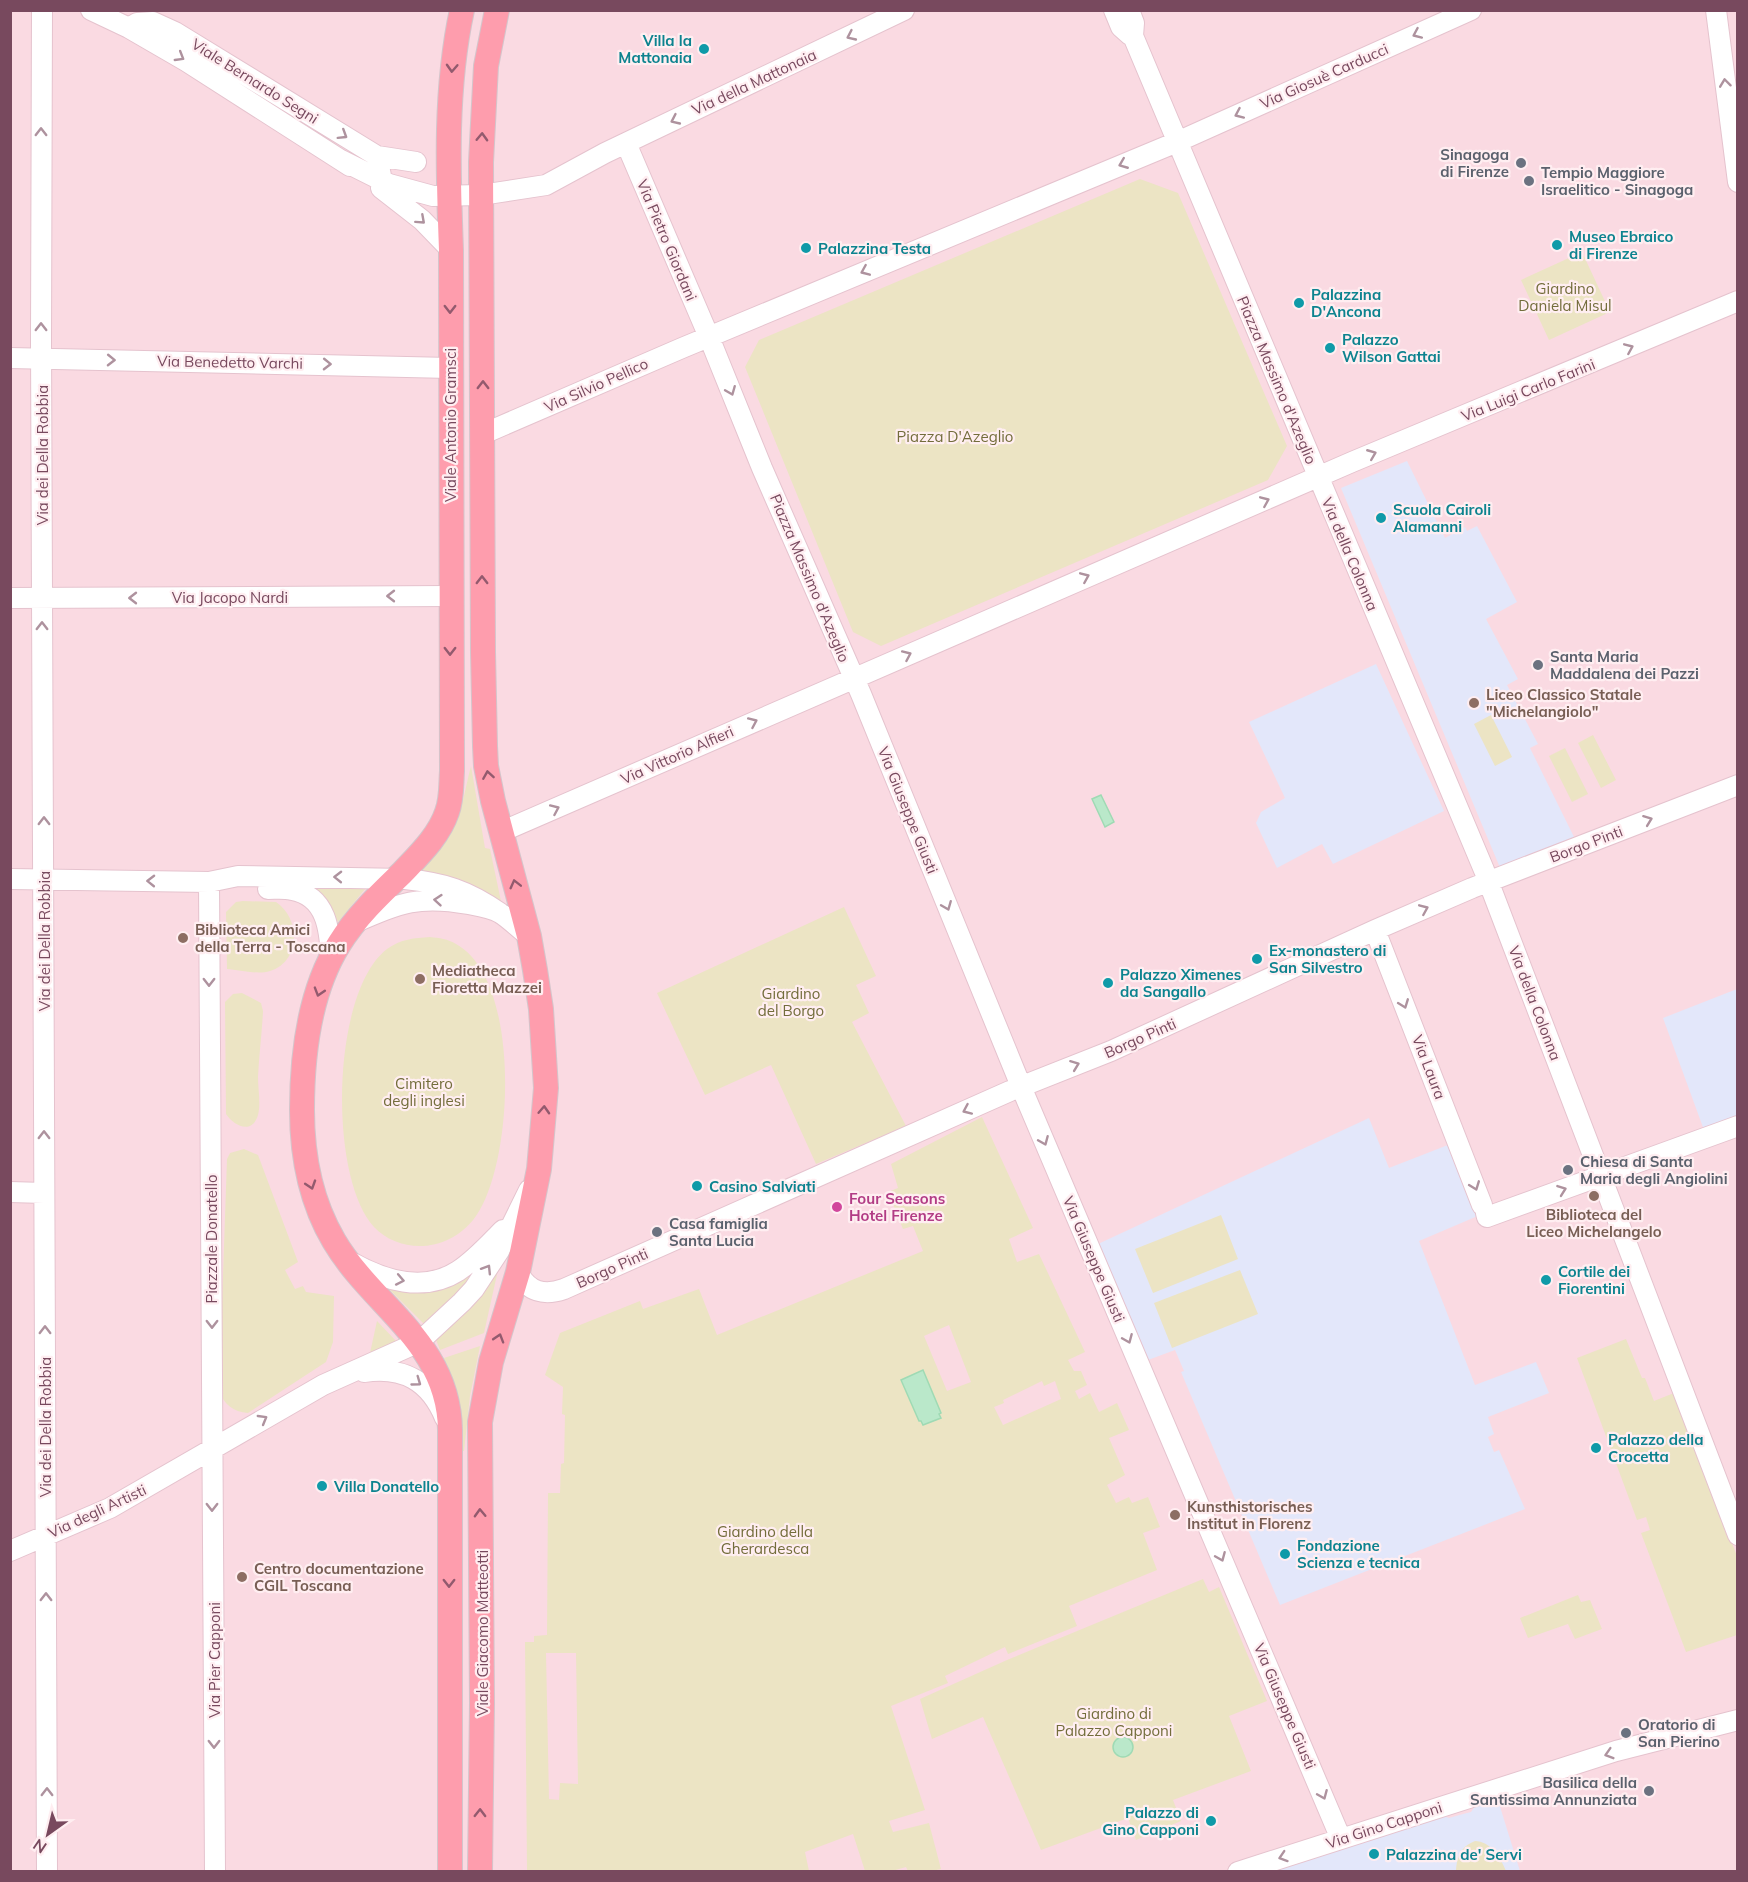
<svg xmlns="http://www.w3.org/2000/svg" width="1748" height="1882" font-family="Mulish,sans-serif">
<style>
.residential{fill:#fadae2}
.education{fill:#e3e7fa}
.green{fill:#ece4c4;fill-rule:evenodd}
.water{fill:#bae8ca;stroke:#9fdab4;stroke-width:1.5}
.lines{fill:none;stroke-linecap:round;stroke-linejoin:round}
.minor-casing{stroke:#e5c3ce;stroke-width:22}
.major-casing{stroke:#d4c5cb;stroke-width:26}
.minor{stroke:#fff;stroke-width:20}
.major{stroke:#fe9dad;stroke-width:24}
.oneway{stroke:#ae929e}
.oneway2{stroke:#935a6e}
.culture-dot{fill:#0f9aa8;stroke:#ffeef1;stroke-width:2}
.worship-dot{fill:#6b7280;stroke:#ffeef1;stroke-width:2}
.education-dot{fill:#8d6e63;stroke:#ffeef1;stroke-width:2}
.hotel-dot{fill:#d1479c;stroke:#ffeef1;stroke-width:2}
.labels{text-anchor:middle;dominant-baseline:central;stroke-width:4.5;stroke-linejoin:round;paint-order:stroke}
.culture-label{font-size:15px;font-weight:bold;fill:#0d838f;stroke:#ffeef1;text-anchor:start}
.street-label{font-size:15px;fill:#78495e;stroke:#ffeef1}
.worship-label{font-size:15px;font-weight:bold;fill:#5b616d;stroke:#ffeef1;text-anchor:start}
.park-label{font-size:15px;fill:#736d3b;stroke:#ffeef1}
.education-label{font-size:15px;font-weight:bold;fill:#785e54;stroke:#ffeef1;text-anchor:start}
.hotel-label{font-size:15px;font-weight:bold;fill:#b23c85;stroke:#ffeef1;text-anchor:start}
</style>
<rect width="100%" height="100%" fill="#fde6eb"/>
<path class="residential" d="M11 11H1737V1871H11Z"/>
<path class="education" d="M1407 461 1445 538 1465 527 1467 531 1477 526 1517 602 1486 619 1518 679 1507 685 1538 744 1530 748 1576 841 1501 870 1341 488Z
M1376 664 1444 811 1333 864 1322 844 1277 868 1256 823 1261 812 1285 798 1249 722Z
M1737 989V1117L1704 1130 1663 1018Z
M1369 1118 1389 1168 1453 1143 1480 1215 1419 1241 1475 1385 1536 1362 1549 1393 1488 1417 1494 1434 1488 1437 1494 1452 1499 1450 1525 1509 1280 1605 1181 1372 1184 1371 1175 1350 1148 1360 1098 1244Z
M1497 1797 1520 1871 1263 1872 1438 1814 1449 1818 1463 1814 1471 1812 1478 1802Z"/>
<path class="green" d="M1140 179 1178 193 1287 446 1268 480 881 646 853 632 745 367 759 340Z
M1582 252 1610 312 1549 340 1521 280Z
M1491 715 1512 757 1495 766 1474 724Z
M1593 735 1616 780 1601 788 1578 743Z
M1565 748 1588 794 1572 802 1549 756Z
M471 766 485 848 490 849 502 906 416 874C428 862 441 850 450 834 462 815 465 788 471 766Z
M307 885H363L365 889 338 922 324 896Z
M243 901 276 902C301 919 301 961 270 971 258 975 239 970 227 969L226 912 236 902Z
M844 907 876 976 856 985 869 1013 852 1022 906 1126 816 1164 771 1065 705 1095 657 993Z
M430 937C439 938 448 939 456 944 522 980 514 1162 476 1216 464 1233 445 1245 423 1246 405 1247 386 1240 374 1227 328 1177 331 992 387 949 401 939 414 938 430 937Z
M242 993 261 1003 263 1011C262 1033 259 1055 258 1077 258 1089 261 1104 258 1115 252 1135 234 1126 226 1114L225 1002 233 994Z
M982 1117 1033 1228 1009 1239 1017 1262 1039 1254 1085 1352 1068 1360 1074 1371H1081L1087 1385 1075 1391 1079 1399 1090 1393 1099 1412 1117 1403 1129 1430 1109 1438 1125 1475 1107 1485 1116 1503 1129 1497 1132 1503 1148 1497 1160 1527 1143 1533 1157 1570 1069 1606 1077 1626 1008 1654 1005 1647 945 1676 948 1683 891 1706 925 1810 889 1821 893 1832 929 1823 941 1869 932 1871H908L906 1867 892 1871H865L853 1834 805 1852 809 1871H527L525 1642H534V1636L547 1635 548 1493H560L561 1464 564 1463 565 1415 562 1414 563 1387 545 1375 560 1333 640 1301 643 1309 699 1289 717 1335 923 1251 913 1226 903 1229 888 1192 898 1188 891 1164ZM949 1325 971 1382 947 1391 924 1336ZM1042 1381 1044 1386 1055 1381 1061 1399 1003 1425 994 1407 1004 1403 1003 1400ZM546 1653H576L578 1784 560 1783 559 1800 549 1799Z
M244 1149 258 1155 298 1262 285 1270 295 1289 303 1286 306 1292 334 1296 333 1342 326 1362 248 1413C233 1412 224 1404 219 1391L227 1159 230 1153Z
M1221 1215 1238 1259 1153 1293 1135 1249Z
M491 1246 474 1276 425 1325 384 1284 403 1288Z
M502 1252 484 1333 440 1350 435 1337Z
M1240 1270 1258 1314 1172 1348 1154 1303Z
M377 1321 396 1341 370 1353Z
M1626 1339 1642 1378H1645L1654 1401 1674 1393 1737 1556V1635L1686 1652 1641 1533 1650 1530 1646 1517 1637 1520 1577 1358Z
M480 1346 470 1396 464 1451H462L458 1398 444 1358Z
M1203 1579 1209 1592 1219 1587 1267 1701 1229 1716 1251 1771 1173 1800 1181 1821 1136 1840 1128 1818 1041 1850 983 1717 932 1739 920 1699 1007 1660Z
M1578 1595 1581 1602 1590 1600 1602 1629 1575 1639 1568 1624 1528 1638 1520 1618Z
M1475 1841C1490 1841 1501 1858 1506 1871H1456C1457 1857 1460 1847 1475 1841Z"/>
<path class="water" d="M1101 795 1114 822 1105 827 1092 799Z
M923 1370 941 1413 939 1414 941 1418 923 1425 921 1421H919L901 1380Z
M1113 1747a10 10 0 1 1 20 0a10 10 0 1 1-20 0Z"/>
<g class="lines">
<defs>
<path id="minor" d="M42 10 41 341 47 1872
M91 10 129 28 186 61 350 166
M1114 10 1121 27 1130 35
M1129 10 1134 23 1133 36 1484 870 1738 1535
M1716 10 1738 182
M129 28 137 23 153 22 175 32 377 156 382 181
M626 143 709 337 762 468 861 694 1025 1096 1341 1839
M377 156 416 162
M341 160 389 184 433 196 481 195 546 185 605 153 904 10
M381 188 422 220 451 250
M10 358 450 368
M483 434 682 348 1177 142 1471 10
M10 598 450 596
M501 832 1352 462 1738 301
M10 879 209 882 238 876 405 879C444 883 467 890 500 913
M209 882 215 1872
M268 889C276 889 285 888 292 890 327 896 330 931 331 959
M356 922C400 903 419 895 468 904 478 906 491 908 500 913 510 919 519 929 529 936
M1375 930 1482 1205
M10 1192 44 1193
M1486 1213 1487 1217 1738 1126
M351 1262C383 1280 424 1293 458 1271 475 1260 489 1244 503 1230
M518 1272C528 1292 544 1296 564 1289L1010 1091 1111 1051 1375 930 1472 888 1738 785
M364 1372C403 1366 430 1381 445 1418
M10 1551 110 1508 323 1385 419 1342 462 1302 474 1289 499 1251 529 1190
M1238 1872 1616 1751 1738 1720"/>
<path id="major" d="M450 1872V1430C449 1343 373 1307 334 1241 311 1202 302 1155 302 1110 302 1055 309 992 339 944 355 918 380 894 402 873 419 855 439 836 447 812 452 799 451 785 452 771L451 250C448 171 445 88 462 10
M480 1872 482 1703 480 1422 491 1362 518 1272 539 1169 546 1088 541 1009 535 970 529 936 493 801 486 766 485 746 483 652 481 162 486 66 497 10"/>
</defs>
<use href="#minor" class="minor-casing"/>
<use href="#major" class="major-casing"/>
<use href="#minor" class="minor"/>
<use href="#major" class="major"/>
</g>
<defs><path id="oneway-chevron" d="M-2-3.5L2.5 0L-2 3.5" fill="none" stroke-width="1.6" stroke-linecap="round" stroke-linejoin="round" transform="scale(1.5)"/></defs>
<g class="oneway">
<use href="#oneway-chevron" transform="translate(1417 34) rotate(156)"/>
<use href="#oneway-chevron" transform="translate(851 36) rotate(155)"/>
<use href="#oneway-chevron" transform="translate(180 57) rotate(31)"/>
<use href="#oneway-chevron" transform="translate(1725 83) rotate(-97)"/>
<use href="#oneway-chevron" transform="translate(1239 114) rotate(156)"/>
<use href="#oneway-chevron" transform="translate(675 120) rotate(155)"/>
<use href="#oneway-chevron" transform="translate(41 132) rotate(-90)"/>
<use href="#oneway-chevron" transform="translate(343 135) rotate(32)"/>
<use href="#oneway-chevron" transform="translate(1123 164) rotate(158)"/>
<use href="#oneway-chevron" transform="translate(421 220) rotate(42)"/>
<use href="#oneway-chevron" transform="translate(865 271) rotate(157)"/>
<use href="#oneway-chevron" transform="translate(41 327) rotate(-90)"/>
<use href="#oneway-chevron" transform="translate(1629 348) rotate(-23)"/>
<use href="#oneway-chevron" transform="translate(111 360) rotate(1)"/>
<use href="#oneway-chevron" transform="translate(327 364) rotate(1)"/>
<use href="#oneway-chevron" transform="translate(731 391) rotate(68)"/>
<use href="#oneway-chevron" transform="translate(1372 454) rotate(-22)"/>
<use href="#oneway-chevron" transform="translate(1265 501) rotate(-23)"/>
<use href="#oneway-chevron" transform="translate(1085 577) rotate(-23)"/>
<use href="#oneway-chevron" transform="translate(391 596) rotate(180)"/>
<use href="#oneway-chevron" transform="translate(133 598) rotate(180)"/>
<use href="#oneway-chevron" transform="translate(42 626) rotate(-90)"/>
<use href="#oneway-chevron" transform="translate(907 655) rotate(-24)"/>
<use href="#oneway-chevron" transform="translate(753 722) rotate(-24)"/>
<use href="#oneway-chevron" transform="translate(555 809) rotate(-24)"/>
<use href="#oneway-chevron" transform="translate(1648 820) rotate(-21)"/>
<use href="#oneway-chevron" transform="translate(44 821) rotate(-90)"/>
<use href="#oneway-chevron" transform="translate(338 877) rotate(-179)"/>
<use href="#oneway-chevron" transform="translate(151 881) rotate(-179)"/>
<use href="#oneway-chevron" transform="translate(438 900) rotate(-175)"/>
<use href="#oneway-chevron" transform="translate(947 906) rotate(68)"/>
<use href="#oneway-chevron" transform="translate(1424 909) rotate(-23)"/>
<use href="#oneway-chevron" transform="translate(209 982) rotate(90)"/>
<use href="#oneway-chevron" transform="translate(1404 1004) rotate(69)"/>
<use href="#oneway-chevron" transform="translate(1075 1065) rotate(-21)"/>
<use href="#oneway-chevron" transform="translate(967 1110) rotate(156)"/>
<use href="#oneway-chevron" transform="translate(44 1135) rotate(-90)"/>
<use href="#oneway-chevron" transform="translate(1044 1141) rotate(67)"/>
<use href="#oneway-chevron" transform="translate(1475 1186) rotate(69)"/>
<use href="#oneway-chevron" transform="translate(1562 1190) rotate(-20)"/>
<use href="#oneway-chevron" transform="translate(487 1269) rotate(-58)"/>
<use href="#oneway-chevron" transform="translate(400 1280) rotate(11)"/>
<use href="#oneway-chevron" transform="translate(212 1324) rotate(90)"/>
<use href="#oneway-chevron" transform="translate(45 1330) rotate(-90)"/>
<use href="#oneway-chevron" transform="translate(1128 1339) rotate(67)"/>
<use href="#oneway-chevron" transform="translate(417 1382) rotate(36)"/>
<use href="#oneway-chevron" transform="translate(263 1419) rotate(-30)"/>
<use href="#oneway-chevron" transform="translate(212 1507) rotate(90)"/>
<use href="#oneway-chevron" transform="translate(1221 1557) rotate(67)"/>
<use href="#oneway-chevron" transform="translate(46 1597) rotate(-90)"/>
<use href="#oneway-chevron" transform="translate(214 1744) rotate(90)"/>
<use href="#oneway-chevron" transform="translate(1609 1754) rotate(163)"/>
<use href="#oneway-chevron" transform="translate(47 1792) rotate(-90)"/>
<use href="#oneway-chevron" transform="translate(1323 1795) rotate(67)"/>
<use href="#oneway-chevron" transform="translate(1283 1857) rotate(162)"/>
</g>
<g class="oneway2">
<use href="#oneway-chevron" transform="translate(452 68) rotate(93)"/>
<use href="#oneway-chevron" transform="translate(482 137) rotate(-88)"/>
<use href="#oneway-chevron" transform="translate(450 309) rotate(90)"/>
<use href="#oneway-chevron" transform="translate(483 385) rotate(-90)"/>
<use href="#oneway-chevron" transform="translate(482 580) rotate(-90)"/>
<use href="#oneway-chevron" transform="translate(450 651) rotate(90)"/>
<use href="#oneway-chevron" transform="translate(488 775) rotate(-99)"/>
<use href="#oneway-chevron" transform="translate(515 884) rotate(-104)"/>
<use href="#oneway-chevron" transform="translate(319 992) rotate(107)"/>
<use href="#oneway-chevron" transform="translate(544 1110) rotate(-87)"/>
<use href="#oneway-chevron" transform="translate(311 1185) rotate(72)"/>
<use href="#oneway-chevron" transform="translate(499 1338) rotate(-73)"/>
<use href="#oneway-chevron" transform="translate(480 1513) rotate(-92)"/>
<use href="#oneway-chevron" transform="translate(449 1583) rotate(90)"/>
<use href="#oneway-chevron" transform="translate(480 1813) rotate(-89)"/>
</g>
<g class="culture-dot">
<circle cx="704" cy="49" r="6"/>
<circle cx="1557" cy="245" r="6"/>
<circle cx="806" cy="248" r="6"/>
<circle cx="1299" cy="303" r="6"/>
<circle cx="1330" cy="348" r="6"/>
<circle cx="1381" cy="518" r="6"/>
<circle cx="1257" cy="959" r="6"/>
<circle cx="1108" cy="983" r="6"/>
<circle cx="697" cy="1186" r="6"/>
<circle cx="1546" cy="1280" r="6"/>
<circle cx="1596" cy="1448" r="6"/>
<circle cx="322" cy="1486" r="6"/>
<circle cx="1285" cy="1554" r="6"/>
<circle cx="1211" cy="1821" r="6"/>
<circle cx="1374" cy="1854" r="6"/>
</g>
<g class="worship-dot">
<circle cx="1521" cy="163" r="6"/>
<circle cx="1529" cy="181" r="6"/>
<circle cx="1538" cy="665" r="6"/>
<circle cx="1568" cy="1170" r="6"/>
<circle cx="657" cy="1232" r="6"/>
<circle cx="1626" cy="1733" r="6"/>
<circle cx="1649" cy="1791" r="6"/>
</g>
<g class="education-dot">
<circle cx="1474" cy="703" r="6"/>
<circle cx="183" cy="938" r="6"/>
<circle cx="420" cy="979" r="6"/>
<circle cx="1594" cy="1196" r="6"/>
<circle cx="1175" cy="1515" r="6"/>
<circle cx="242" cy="1577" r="6"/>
</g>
<circle class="hotel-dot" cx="837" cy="1207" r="6"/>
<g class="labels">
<g class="culture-label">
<text x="692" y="40" text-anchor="end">Villa la<tspan x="692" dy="17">Mattonaia</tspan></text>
<text x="1569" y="236">Museo Ebraico<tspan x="1569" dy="17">di Firenze</tspan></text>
<text x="818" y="248">Palazzina Testa</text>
<text x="1311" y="294">Palazzina<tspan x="1311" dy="17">D'Ancona</tspan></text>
<text x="1342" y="339">Palazzo<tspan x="1342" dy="17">Wilson Gattai</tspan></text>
<text x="1393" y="509">Scuola Cairoli<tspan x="1393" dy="17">Alamanni</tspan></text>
<text x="1269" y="950">Ex-monastero di<tspan x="1269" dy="17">San Silvestro</tspan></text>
<text x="1120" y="974">Palazzo Ximenes<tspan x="1120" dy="17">da Sangallo</tspan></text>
<text x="709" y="1186">Casino Salviati</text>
<text x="1558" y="1271">Cortile dei<tspan x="1558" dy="17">Fiorentini</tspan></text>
<text x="1608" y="1439">Palazzo della<tspan x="1608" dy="17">Crocetta</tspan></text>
<text x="334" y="1486">Villa Donatello</text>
<text x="1297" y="1545">Fondazione<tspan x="1297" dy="17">Scienza e tecnica</tspan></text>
<text x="1199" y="1812" text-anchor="end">Palazzo di<tspan x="1199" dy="17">Gino Capponi</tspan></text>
<text x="1386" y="1854">Palazzina de' Servi</text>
</g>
<g class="street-label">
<text transform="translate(1324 76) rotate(-24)">Via Giosuè Carducci</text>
<text transform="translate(255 81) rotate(32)">Viale Bernardo Segni</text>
<text transform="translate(754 82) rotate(-25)">Via della Mattonaia</text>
<text transform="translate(667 240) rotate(67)">Via Pietro Giordani</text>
<text transform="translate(230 362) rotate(1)">Via Benedetto Varchi</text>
<text transform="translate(1277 380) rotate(67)">Piazza Massimo d'Azeglio</text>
<text transform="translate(596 385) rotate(-24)">Via Silvio Pellico</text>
<text transform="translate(1528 390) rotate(-22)">Via Luigi Carlo Farini</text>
<text transform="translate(450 425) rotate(-90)">Viale Antonio Gramsci</text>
<text transform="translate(42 455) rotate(-90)">Via dei Della Robbia</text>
<text transform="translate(1350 554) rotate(67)">Via della Colonna</text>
<text transform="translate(810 578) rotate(67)">Piazza Massimo d'Azeglio</text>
<text x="230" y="597">Via Jacopo Nardi</text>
<text transform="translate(677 755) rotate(-24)">Via Vittorio Alfieri</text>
<text transform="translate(908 810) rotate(68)">Via Giuseppe Giusti</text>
<text transform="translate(1586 844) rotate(-21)">Borgo Pinti</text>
<text transform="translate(44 941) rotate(-90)">Via dei Della Robbia</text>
<text transform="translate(1535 1003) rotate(69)">Via della Colonna</text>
<text transform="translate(1140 1038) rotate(-24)">Borgo Pinti</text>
<text transform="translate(1429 1067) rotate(69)">Via Laura</text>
<text transform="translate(211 1239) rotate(-90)">Piazzale Donatello</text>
<text transform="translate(1094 1259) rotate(67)">Via Giuseppe Giusti</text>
<text transform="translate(612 1268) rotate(-24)">Borgo Pinti</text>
<text transform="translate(45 1427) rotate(-90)">Via dei Della Robbia</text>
<text transform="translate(97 1511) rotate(-25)">Via degli Artisti</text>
<text transform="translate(482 1633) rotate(-90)">Viale Giacomo Matteotti</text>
<text transform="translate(214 1660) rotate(-90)">Via Pier Capponi</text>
<text transform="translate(1285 1706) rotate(67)">Via Giuseppe Giusti</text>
<text transform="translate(1384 1825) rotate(-18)">Via Gino Capponi</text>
</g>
<g class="worship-label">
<text x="1509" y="154" text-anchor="end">Sinagoga<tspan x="1509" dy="17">di Firenze</tspan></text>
<text x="1541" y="172">Tempio Maggiore<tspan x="1541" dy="17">Israelitico - Sinagoga</tspan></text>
<text x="1550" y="656">Santa Maria<tspan x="1550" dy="17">Maddalena dei Pazzi</tspan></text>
<text x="1580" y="1161">Chiesa di Santa<tspan x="1580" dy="17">Maria degli Angiolini</tspan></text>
<text x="669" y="1223">Casa famiglia<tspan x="669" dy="17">Santa Lucia</tspan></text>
<text x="1638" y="1724">Oratorio di<tspan x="1638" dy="17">San Pierino</tspan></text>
<text x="1637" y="1782" text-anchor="end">Basilica della<tspan x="1637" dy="17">Santissima Annunziata</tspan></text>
</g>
<g class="park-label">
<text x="1565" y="288">Giardino<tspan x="1565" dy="17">Daniela Misul</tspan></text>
<text x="955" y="436">Piazza D'Azeglio</text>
<text x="791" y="993">Giardino<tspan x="791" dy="17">del Borgo</tspan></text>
<text x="424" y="1083">Cimitero<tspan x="424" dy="17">degli inglesi</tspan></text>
<text x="765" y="1531">Giardino della<tspan x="765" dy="17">Gherardesca</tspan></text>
<text x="1114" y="1713">Giardino di<tspan x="1114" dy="17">Palazzo Capponi</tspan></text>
</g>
<g class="education-label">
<text x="1486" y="694">Liceo Classico Statale<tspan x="1486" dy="17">"Michelangiolo"</tspan></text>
<text x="195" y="929">Biblioteca Amici<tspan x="195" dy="17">della Terra - Toscana</tspan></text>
<text x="432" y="970">Mediatheca<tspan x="432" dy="17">Fioretta Mazzei</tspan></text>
<text x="1594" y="1214" text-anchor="middle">Biblioteca del<tspan x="1594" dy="17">Liceo Michelangelo</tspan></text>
<text x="1187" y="1506">Kunsthistorisches<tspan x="1187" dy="17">Institut in Florenz</tspan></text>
<text x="254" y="1568">Centro documentazione<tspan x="254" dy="17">CGIL Toscana</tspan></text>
</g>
<g class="hotel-label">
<text x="849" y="1198">Four Seasons<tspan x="849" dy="17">Hotel Firenze</tspan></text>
</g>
</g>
<rect width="1748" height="1882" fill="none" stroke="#78495e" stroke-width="24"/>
<g transform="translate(48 1834) rotate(214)" stroke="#ffeef1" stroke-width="4.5" paint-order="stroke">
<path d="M0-4.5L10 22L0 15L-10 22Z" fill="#78495e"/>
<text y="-9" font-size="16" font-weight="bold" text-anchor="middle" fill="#78495e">N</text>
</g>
</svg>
